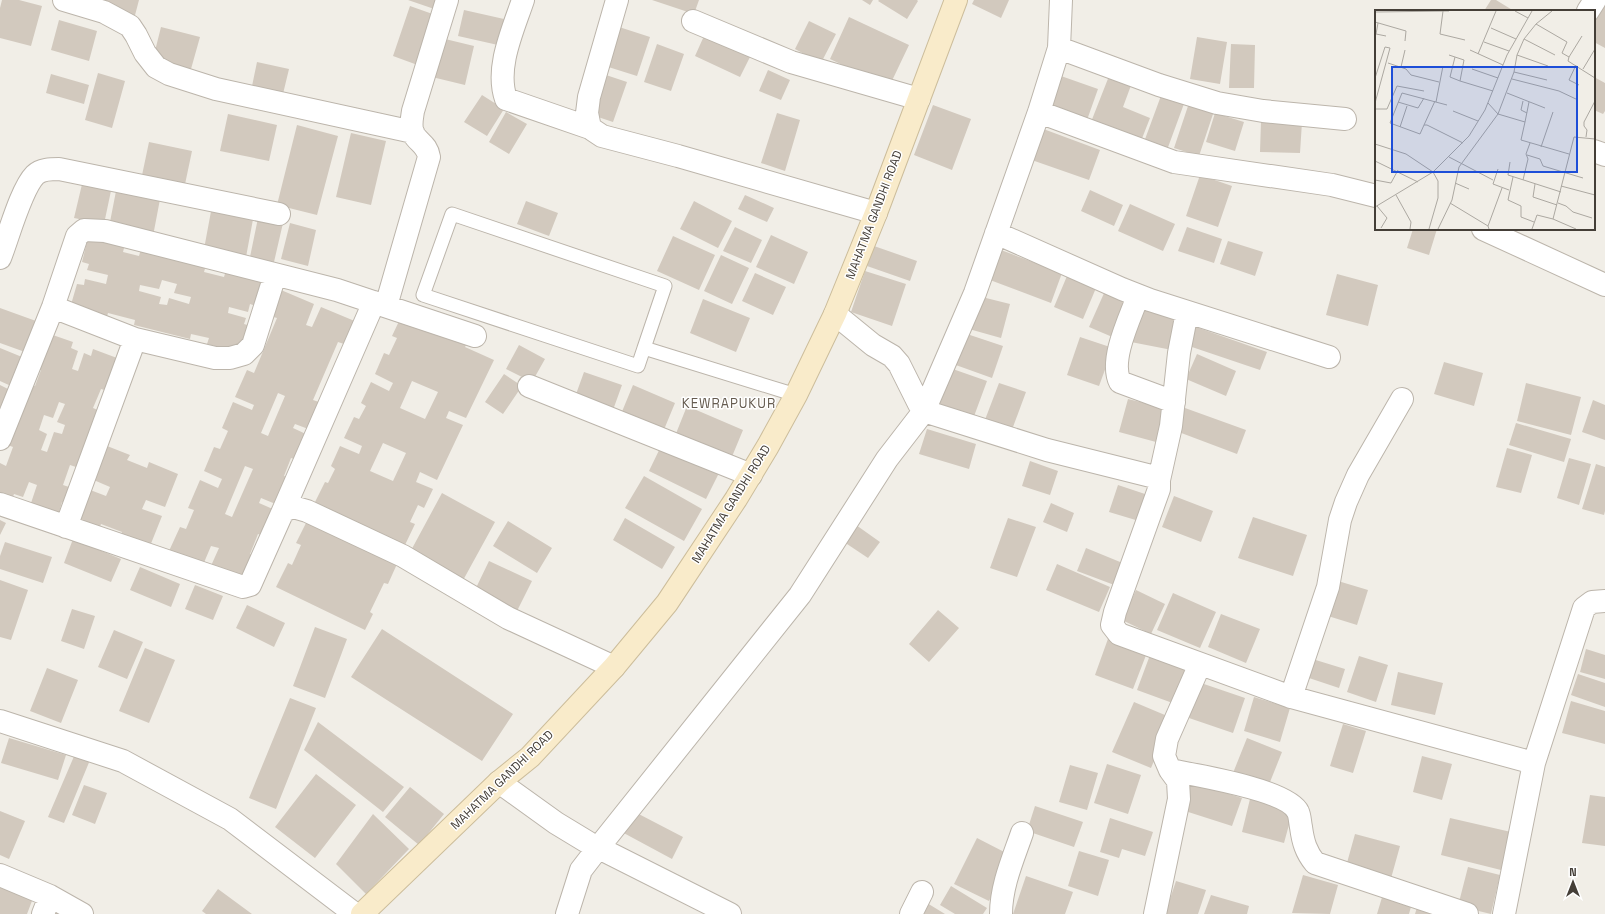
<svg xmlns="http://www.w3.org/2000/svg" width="1605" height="914" font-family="'Space Grotesk',sans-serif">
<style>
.building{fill:#d2c9be;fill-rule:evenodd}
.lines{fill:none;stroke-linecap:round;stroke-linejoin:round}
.service-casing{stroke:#bcb5ab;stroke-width:15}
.minor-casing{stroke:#bcb5ab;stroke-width:24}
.secondary-casing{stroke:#ccbd9b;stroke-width:24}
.service{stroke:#fff;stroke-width:13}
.minor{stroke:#fff;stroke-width:22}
.secondary{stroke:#f9ebca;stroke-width:22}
.labels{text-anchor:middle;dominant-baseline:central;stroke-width:3;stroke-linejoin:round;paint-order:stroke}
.street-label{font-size:12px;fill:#443e37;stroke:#fff}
.neighbourhood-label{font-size:13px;letter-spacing:1px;fill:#655b4f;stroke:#fff}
.inset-road{fill:none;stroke:#aca8a1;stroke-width:1}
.view{fill:#1d4ed8;fill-opacity:0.15;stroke:#1d4ed8;stroke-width:2}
.inset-edge{fill:none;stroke:#443e37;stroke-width:2}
</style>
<rect width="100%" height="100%" fill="#f1eee7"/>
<path class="building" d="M2 0H19L42 6 31 46 0 38V8Z
M79 0H139L134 19Z
M408 0H447L443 12Z
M652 0H699L694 14Z
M862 0H873L870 5Z
M879 0H917L918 1 907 19 878 1Z
M974 0H1009L1001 18 972 4Z
M1491 0H1496L1514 11H1484Z
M1605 0V48L1594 42V15Z
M410 6 441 17 423 67 393 56Z
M464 10 504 19 498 45 458 36Z
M849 17 909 45 889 87 830 59Z
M59 20 97 31 89 61 51 50Z
M809 21 836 34 821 63 795 49Z
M616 26 650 37 637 76 602 65Z
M161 27 200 37 191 69 153 59Z
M704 36 750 57 740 77 695 56Z
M1197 37 1227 42 1220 84 1190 79Z
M441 38 474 46 465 85 432 77Z
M657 44 684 54 671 91 644 82Z
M1231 44 1255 45 1254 88H1229Z
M257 62 289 69 282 98 251 91Z
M768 70 790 80 781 100 759 91Z
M1111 71 1133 80 1123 107 1150 118 1141 141 1091 122Z
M98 73 125 81 112 128 85 120Z
M51 74 89 85 84 104 46 93Z
M603 74 627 82 613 122 589 114Z
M1061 76 1098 89 1087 120 1050 106Z
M1594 77 1605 83V111L1603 114 1594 110Z
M1162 93 1185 101 1167 150 1144 142Z
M482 95 504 109 487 136 464 122Z
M1189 103 1214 111 1199 156 1174 148Z
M933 105 971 119 952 170 914 155Z
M506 112 527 124 509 154 489 142Z
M777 113 800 120 785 171 761 163Z
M1215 113 1244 122 1235 151 1206 142Z
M228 114 277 125 269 161 220 151Z
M1261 121 1302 122 1300 153 1260 152Z
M297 125 338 136 317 215 277 205Z
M1038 127 1100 150 1089 180 1026 158Z
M351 133 386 141 371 205 336 197Z
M149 142 192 151 184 189 141 180Z
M1200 175 1232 186 1218 227 1186 216Z
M83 180 112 186 104 224 74 218Z
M117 186 161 194 153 236 109 227Z
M1090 190 1123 205 1114 226 1081 211Z
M745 195 774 208 767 222 738 209Z
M526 201 558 213 549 236 517 224Z
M694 201 732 221 718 248 680 229Z
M1130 204 1175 224 1163 251 1118 231Z
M212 206 254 214 246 257 204 249Z
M258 218 283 223 274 262 250 257Z
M290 223 316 230 308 266 281 259Z
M735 227 762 240 751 263 723 251Z
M1187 227 1222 239 1214 263 1178 251Z
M1413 229H1437L1429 255 1407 248Z
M771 235 808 252 794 284 756 267Z
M673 236 715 255 699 290 657 271Z
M88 238 107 243 108 240 125 244 123 252 139 256 141 249 206 265 204 272 224 277 226 270 263 279 256 306 250 304 248 312 229 307 228 313 246 318 244 324 251 326 244 351 226 347V349L207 344 209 338 191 334 190 339 134 325 135 320 108 313 106 320 70 308 77 284 84 285 85 279 106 284 108 275 87 270 89 264 82 262ZM162 280 177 284 174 293 191 297 189 304 169 298 167 305 159 304 161 297 139 291 140 285 159 289Z
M1228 241 1263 252 1255 276 1220 264Z
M874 246 917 261 910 281 867 266Z
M1001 250 1062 273 1051 303 990 280Z
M721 255 749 268 732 304 704 291Z
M865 271 906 284 892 326 851 312Z
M755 273 786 287 773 315 742 301Z
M1337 274 1378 285 1368 326 1326 315Z
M1067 276 1096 288 1083 319 1054 307Z
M281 290 314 304 306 325 312 327 321 307 357 322 347 345 338 342 313 400 322 403 311 430 295 424 293 428 308 435 297 460 291 458 284 476 290 478 278 505 261 498 259 503 275 510 263 536 258 534 250 554 255 556 243 582 210 568 219 548 211 546 203 565 169 551 180 527 186 529 194 510 188 508 200 480 218 488 222 479 204 471 214 447 220 449 228 431 222 428 233 402 252 410 254 405 235 397 247 370 254 373 277 318 270 316ZM278 393 285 396 268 436 261 433ZM245 466 253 469 232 517 225 514Z
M1105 291 1133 304 1117 339 1089 327Z
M978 296 1010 304 1001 338 969 329Z
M703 299 750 318 736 352 690 333Z
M1138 305 1179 312 1172 350 1131 342Z
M0 308 36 321 25 352 0 343Z
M401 317 453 340 455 336 468 342 465 347 494 360 466 418 449 411 446 418 463 425 437 480 420 472 416 482 433 489 424 508 418 505 410 522 415 524 405 545 314 504 325 482 328 483 335 469 331 466 340 446 359 454 362 446 344 438 354 417 359 419 366 406 361 403 371 382 389 391 393 383 375 374 384 353 389 355 397 338 392 336ZM412 381 438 392 425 419 400 408ZM383 443 406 453 393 481 370 471Z
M1193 326 1267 352 1260 370 1186 345Z
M47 333 73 342 71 348 78 351 72 369 78 371 84 353 91 356 93 349 117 358 108 391 101 389 93 408 100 411 79 468 70 465 63 485 72 488 66 504 62 502 57 519 35 511 37 505 31 503 37 485 29 482 23 497 14 494 11 502 0 498V463L6 466 13 447 5 444 27 383 35 386 41 370 35 367ZM59 402 65 404 57 422 65 425 62 434 54 432 47 452 41 450 47 434 39 430 44 415 53 418Z
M964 333 1003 346 992 378 953 364Z
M1080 337 1113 348 1099 386 1067 375Z
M519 345 545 359 532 382 506 369Z
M0 348 22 357 11 386 0 381Z
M1197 354 1236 371 1226 396 1186 379Z
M1444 362 1483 373 1474 406 1434 394Z
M947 367 987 381 973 419 934 405Z
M584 372 622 385 613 410 575 397Z
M504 374 522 386 503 414 485 402Z
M999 383 1026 392 1010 435 983 425Z
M1526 383 1581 397 1571 435 1517 421Z
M0 385 8 389 0 408Z
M633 385 675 403 663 432 621 414Z
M1128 399 1165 408 1156 442 1119 432Z
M1593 400 1605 405V440L1582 432Z
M687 406 743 430 731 459 675 436Z
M1185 408 1246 430 1237 454 1176 431Z
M1516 423 1571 439 1564 462 1509 445Z
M927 429 976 444 969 469 919 454Z
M663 442 720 471 706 499 649 471Z
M102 444 130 455 127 460 147 468 149 462 178 474 165 507 146 500 142 509 162 516 148 551 119 540 122 532 101 524 98 532 72 521 85 488 106 496 110 487 89 478Z
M1507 448 1532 455 1521 493 1496 487Z
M1569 458 1591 464 1579 505 1557 498Z
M1030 461 1058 471 1050 495 1022 486Z
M1596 464 1605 467V511L1604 515 1582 509Z
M644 476 702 509 684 541 625 508Z
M1118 485 1148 495 1139 521 1109 512Z
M442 493 495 522 461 584 408 556Z
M1174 496 1213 511 1201 542 1162 527Z
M1051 503 1074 513 1067 532 1043 522Z
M1253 517 1307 535 1293 576 1238 558Z
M625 518 675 547 662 569 613 540Z
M1008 518 1036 527 1017 577 990 568Z
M0 520 6 523 0 535Z
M307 521 397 564 388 584 384 583 370 612 373 614 365 630 276 587 288 563 292 565 301 545 296 543Z
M508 521 552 548 537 573 493 546Z
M856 525 880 542 868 558 844 542Z
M73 539 121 559 111 582 64 563Z
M5 542 52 557 43 583 0 569V556Z
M1086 548 1125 564 1117 586 1077 571Z
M489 561 532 581 517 611 475 590Z
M1057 564 1110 587 1099 612 1046 590Z
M140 567 180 584 171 607 130 590Z
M0 580 28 590 11 640 0 637Z
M1338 581 1368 590 1357 625 1328 616Z
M195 585 223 596 213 620 185 609Z
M1136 590 1165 604 1151 634 1122 620Z
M1173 593 1216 612 1200 648 1157 630Z
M247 605 285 623 274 647 236 628Z
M72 609 95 616 84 649 61 641Z
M938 610 959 628 929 662 909 644Z
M1221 614 1260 629 1246 663 1208 647Z
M315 627 347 639 325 698 293 686Z
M382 629 513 714 482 761 351 677Z
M114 630 143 642 127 679 98 667Z
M1109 636 1148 650 1133 689 1095 675Z
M145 648 175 660 149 723 119 711Z
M1586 649 1605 655V679L1580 672Z
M1150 655 1191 670 1178 705 1137 690Z
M1359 656 1388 665 1376 702 1347 692Z
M1306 657 1345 669 1339 688 1300 675Z
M47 668 78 680 61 723 30 711Z
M1398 672 1443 683 1435 715 1391 705Z
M1578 674 1605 683V707L1571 695Z
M1201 683 1245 698 1233 733 1189 718Z
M1254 697 1290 708 1280 742 1244 731Z
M290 698 316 708 276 809 249 798Z
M1571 701 1605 711V744L1562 733Z
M1134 702 1172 718 1151 768 1112 752Z
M318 722 404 787 383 812 304 750Z
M1343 724 1366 731 1353 773 1330 766Z
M9 738 66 755 58 780 1 763Z
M1247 738 1282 752 1268 787 1233 773Z
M75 754 90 760 64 823 48 817Z
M1422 756 1452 764 1442 800 1413 792Z
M1107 764 1141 775 1128 814 1094 803Z
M1070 765 1098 773 1087 810 1059 802Z
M316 774 356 805 315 858 275 827Z
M1191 782 1242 798 1232 826 1182 810Z
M84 785 107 793 95 824 72 815Z
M410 787 444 814 419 845 385 817Z
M1590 795 1605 797V846L1582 843Z
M1250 799 1293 810 1284 843 1242 832Z
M1035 806 1083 822 1074 847 1027 831Z
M631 810 683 837 672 859 620 831Z
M0 811 25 821 9 859 0 855Z
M373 814 409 849 366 894 336 864Z
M1110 818 1153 832 1145 856 1122 849 1119 858 1100 852Z
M1450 818 1511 832 1501 870 1441 855Z
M1355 834 1400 846 1390 882 1345 870Z
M977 838 1012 856 989 901 954 884Z
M1079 851 1109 860 1098 896 1068 886Z
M1468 867 1500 875 1491 914 1458 906Z
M1303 875 1338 885 1330 914 1292 913Z
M1026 876 1073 892 1065 914H1013Z
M0 880 35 893 27 914H0Z
M1176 881 1206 890 1198 914H1165Z
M951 886 987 908 983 914H955L940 905Z
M218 889 252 914H206L202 911Z
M1383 894 1412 903 1409 914H1377Z
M1211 895 1249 906 1247 914H1204Z
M927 903 945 914H919Z
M1418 904 1448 914H1415Z"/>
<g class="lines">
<defs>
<path id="service" d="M644 348 665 286 452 214 423 295 638 366 644 348 796 395"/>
<path id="minor" d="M64 0 104 12 130 26 136 35 145 53 156 67 169 74 216 89 413 132
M523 0C513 30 495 68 506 99L590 128
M617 0 589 97 587 113 590 128 602 136 678 156 876 213
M1588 11 1595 0
M693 21 791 62 919 99
M1059 48 1159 85 1217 103 1263 111 1345 119
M1039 112 1174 162 1332 185 1376 196
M1594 151 1605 155
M1483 229 1605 285
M996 233 1122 289 1150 300 1329 357
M0 258C8 238 21 189 35 175 41 169 51 169 59 169L279 214
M1138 296C1130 318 1109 360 1120 382L1174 402
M386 306 429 157C427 144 418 143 413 133 410 126 412 118 413 111L447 0
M53 307 135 339 215 358H230L244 354 253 345 275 275
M835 314 873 345 892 356 899 364 919 404 924 411 1047 450 1155 477 1159 480V489L1115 612 1112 625 1119 634 1291 697 1534 763
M529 386 751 475
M0 439 53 307 77 236 84 230 105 231 337 290 475 336
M1159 480 1171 426 1179 353 1187 312
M0 504 243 587 250 585 283 511 293 507 307 511 403 556 508 618 614 667
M283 511 374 302
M66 527 135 339
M1291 697 1328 587 1340 520 1346 502 1358 475 1402 399
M0 721 123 761 230 819 355 914
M1170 770C1195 775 1288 790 1298 812 1300 816 1300 823 1301 827 1303 842 1306 852 1315 863L1467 914
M499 782 556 823 589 843 730 914
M0 875 50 896 82 914
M43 914 50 896
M567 914 581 870 598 848 800 595 887 459 924 411 975 293 1039 112 1059 48 1061 0
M911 914 922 892
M1001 914C1001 886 1013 859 1022 833
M1155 914 1179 799 1178 781 1170 770 1164 756 1167 739 1200 664
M1504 914 1534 763 1584 608 1592 602 1605 601"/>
<path id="secondary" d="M362 914 499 782 530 757 614 667 667 603 736 499 768 446 796 395 835 314 876 213 956 0"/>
</defs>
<use href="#service" class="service-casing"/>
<use href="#minor" class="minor-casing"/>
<use href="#secondary" class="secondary-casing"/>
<use href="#service" class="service"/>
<use href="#minor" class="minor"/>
<use href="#secondary" class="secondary"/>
</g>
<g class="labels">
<g class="street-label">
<text transform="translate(874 215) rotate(-69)">MAHATMA GANDHI ROAD</text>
<text transform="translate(731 504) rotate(-58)">MAHATMA GANDHI ROAD</text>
<text transform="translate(502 780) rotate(-44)">MAHATMA GANDHI ROAD</text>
</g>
<g class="neighbourhood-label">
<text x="729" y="403">KEWRAPUKUR</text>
</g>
</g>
<g transform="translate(1375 10)">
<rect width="220" height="220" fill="#f1eee7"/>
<path class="inset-road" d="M68 1 65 24 90 30M140 1 153 8M177 1 161 14 192 32 187 43 194 47 193 51 220 68M0 2 74 1M0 12 31 21 30 31M3 13 1 24 11 26M116 18 141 29M149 29 180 45M109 32 134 41M95 40 128 55M103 44 121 1M74 45 89 50 85 71 118 81M142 45 173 56M80 47 75 67 85 71M194 47 207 26M13 53 31 59 36 65 64 72M201 55 194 70 204 75M26 57 30 40M97 59 123 68M208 59 220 39M139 62 172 70M0 68 10 37 15 38 0 93M137 69 184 81 203 90M132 83 170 98M148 91 146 100 152 103M23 92 43 98 49 88M61 92 68 56M113 93 123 104 150 112 146 130 194 144M72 95 27 83 15 113 45 124 49 115H52L88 133M0 99H12L22 76 49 81M78 101 103 111M150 112 154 92M49 115 60 91M25 117 32 96M211 127 212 120 209 116V112L220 91M0 134 31 144 58 162M166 137 178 102M152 145 165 149 168 156 208 168M74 147 118 170M0 151 43 172M135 152 133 165 186 182M123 159 118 174 134 180M138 167 133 190 146 196V207L159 212M0 170 16 173 23 160M148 170 153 149 151 144 155 133M80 173 94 179M160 174 158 187 182 195M186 176 220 185M21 185 36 212 35 219M75 193 113 216 114 219M183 193 191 196 198 202 217 208M2 196 12 208 6 218M0 197 58 162 94 126 110 100 132 45 157 1M178 209 201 219M113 216 127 178M54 219 63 188V171L58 162M63 219 77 190 84 157 123 104 139 62 142 45 149 29 161 14M157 219 162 205 178 209 199 127 220 129"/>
<path class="view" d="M17 57H202V162H17Z"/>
<rect width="220" height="220" class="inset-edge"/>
</g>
<g transform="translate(1573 882)" stroke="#ffffff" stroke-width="3" paint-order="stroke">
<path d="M0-3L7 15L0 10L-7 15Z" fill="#443e37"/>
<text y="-6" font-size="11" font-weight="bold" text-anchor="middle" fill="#443e37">N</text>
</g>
</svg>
